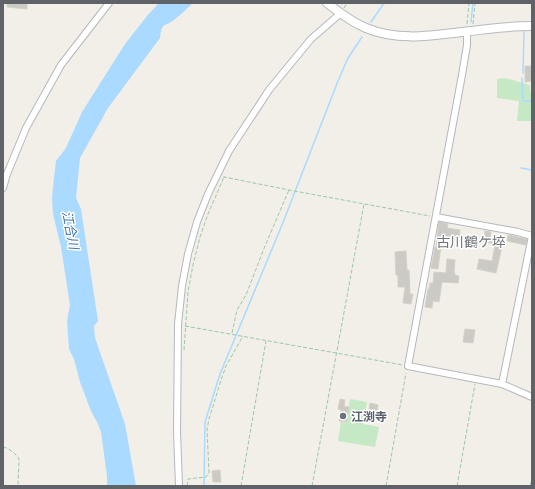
<svg xmlns="http://www.w3.org/2000/svg" width="535" height="489" font-family="'Noto Sans','Noto Sans JP',sans-serif">
<style>
.green{fill:#c5e8c5}
.water{fill:#aadaff}
.lines{fill:none;stroke-linecap:round;stroke-linejoin:round}
.stream{stroke:#aadaff;stroke-width:1.5}
.building{fill:#cccac5;stroke:#d6d1c6}
.street-casing{stroke:#b5b8bc;stroke-width:8}
.secondary-casing{stroke:#b6babf;stroke-width:10}
.path{stroke:#9cc7a9;stroke-width:1;stroke-dasharray:4 2;stroke-linecap:butt}
.street{stroke:#fff;stroke-width:6}
.secondary{stroke:#fff;stroke-width:8}
.worship-dot{fill:#6b7280;stroke:#fff;stroke-width:1.5}
.labels{text-anchor:middle;dominant-baseline:central;stroke-width:3;stroke-linejoin:round;paint-order:stroke}
.worship-label{font-size:12px;font-weight:bold;fill:#5b616d;stroke:#fff;text-anchor:start}
.water-label{font-size:13px;font-style:italic;fill:#4174aa;stroke:#fff}
.quarter-label{font-size:14px;fill:#70757a;stroke:#fff}
</style>
<rect width="100%" height="100%" fill="#f1efe8"/>
<path class="green" d="M505 78 530 85V92L532 93V121H517L519 101 497 98V79Z
M350 399 367 402 363 424 379 427 375 447 338 441 341 422 346 423Z"/>
<path class="water" d="M159 3H193C187 8 181 15 175 19 164 28 162 21 160 38L108 108 80 158 76 198 81 209 98 321 94 326 95 338 125 424 136 486H107V476L101 432 98 424 91 411 80 382 74 359 69 349 67 321 70 305 61 247 53 214 52 198 53 187 56 161 66 148 82 112 125 44 147 16Z"/>
<g class="lines">
<path class="stream" d="M371 22 384 3
M471 22 473 3
M523 73 524 32
M522 78 523 101H532
M521 168 532 170
M204 486 205 422 220 374 282 225 338 81 348 58 362 37"/>
</g>
<path class="building" d="M7 3H27V9L7 7Z
M525 66H532V81L525 82Z
M439 222 448 224 447 228 460 230 459 241 442 238 438 269 431 268 435 247H436Z
M485 231 491 232 490 238 498 239 497 244 483 242Z
M508 235 527 239 526 245 507 241Z
M495 245 502 247 496 273 477 269 479 259 492 261Z
M406 251 407 270H409L410 294H413L411 304 403 303 405 287H398V275H396L395 252Z
M447 259 455 260 454 273H455V275L459 276 458 283 442 282 439 302 433 301 432 308 425 307 428 289H429L430 283H433L434 272 446 273Z
M465 329 475 330 473 343 463 342Z
M340 399 345 400 344 406 349 407 346 422 339 421 341 410 338 409Z
M370 403 378 405 376 417 368 416Z
M220 470 221 482H213L212 471Z"/>
<g class="lines">
<defs>
<path id="street" d="M467 31V45L462 75 408 366 502 384 532 397
M3 188 7 174 26 128 61 65 109 3
M436 217 518 232 532 236
M502 384 532 236
M179 486 177 432 178 324 182 286 188 254 197 222 208 194 229 151 269 90 311 39 341 13"/>
<path id="secondary" d="M327 3C339 12 351 22 366 28 397 41 429 36 462 32 485 29 508 26 532 26"/>
</defs>
<use href="#street" class="street-casing"/>
<use href="#secondary" class="secondary-casing"/>
<path class="path" d="M344 8 347 3
M467 24 469 3
M473 24 475 3
M224 176V177L289 190 430 216
M185 326 403 365
M232 333 237 310 246 295 265 246 289 190
M184 350 188 292 193 265 200 237 208 214 224 177
M3 447C9 448 16 454 19 459L18 486
M187 486 188 479 206 477 209 473 207 429 209 419 221 380 226 366 243 336
M241 486 266 341
M312 486 364 204
M386 486 406 373
M457 486 475 384
M530 486 532 477"/>
<use href="#street" class="street"/>
<use href="#secondary" class="secondary"/>
</g>
<circle class="worship-dot" cx="343" cy="416" r="4"/>
<g class="labels">
<g class="worship-label">
<text x="351" y="416">江渕寺</text>
</g>
<g class="water-label">
<text transform="translate(71 230) rotate(79)">江合川</text>
</g>
<g class="quarter-label">
<text x="471" y="241">古川鶴ケ埣</text>
</g>
</g>
<rect width="535" height="489" fill="none" stroke="#5f6368" stroke-width="8"/>
</svg>
